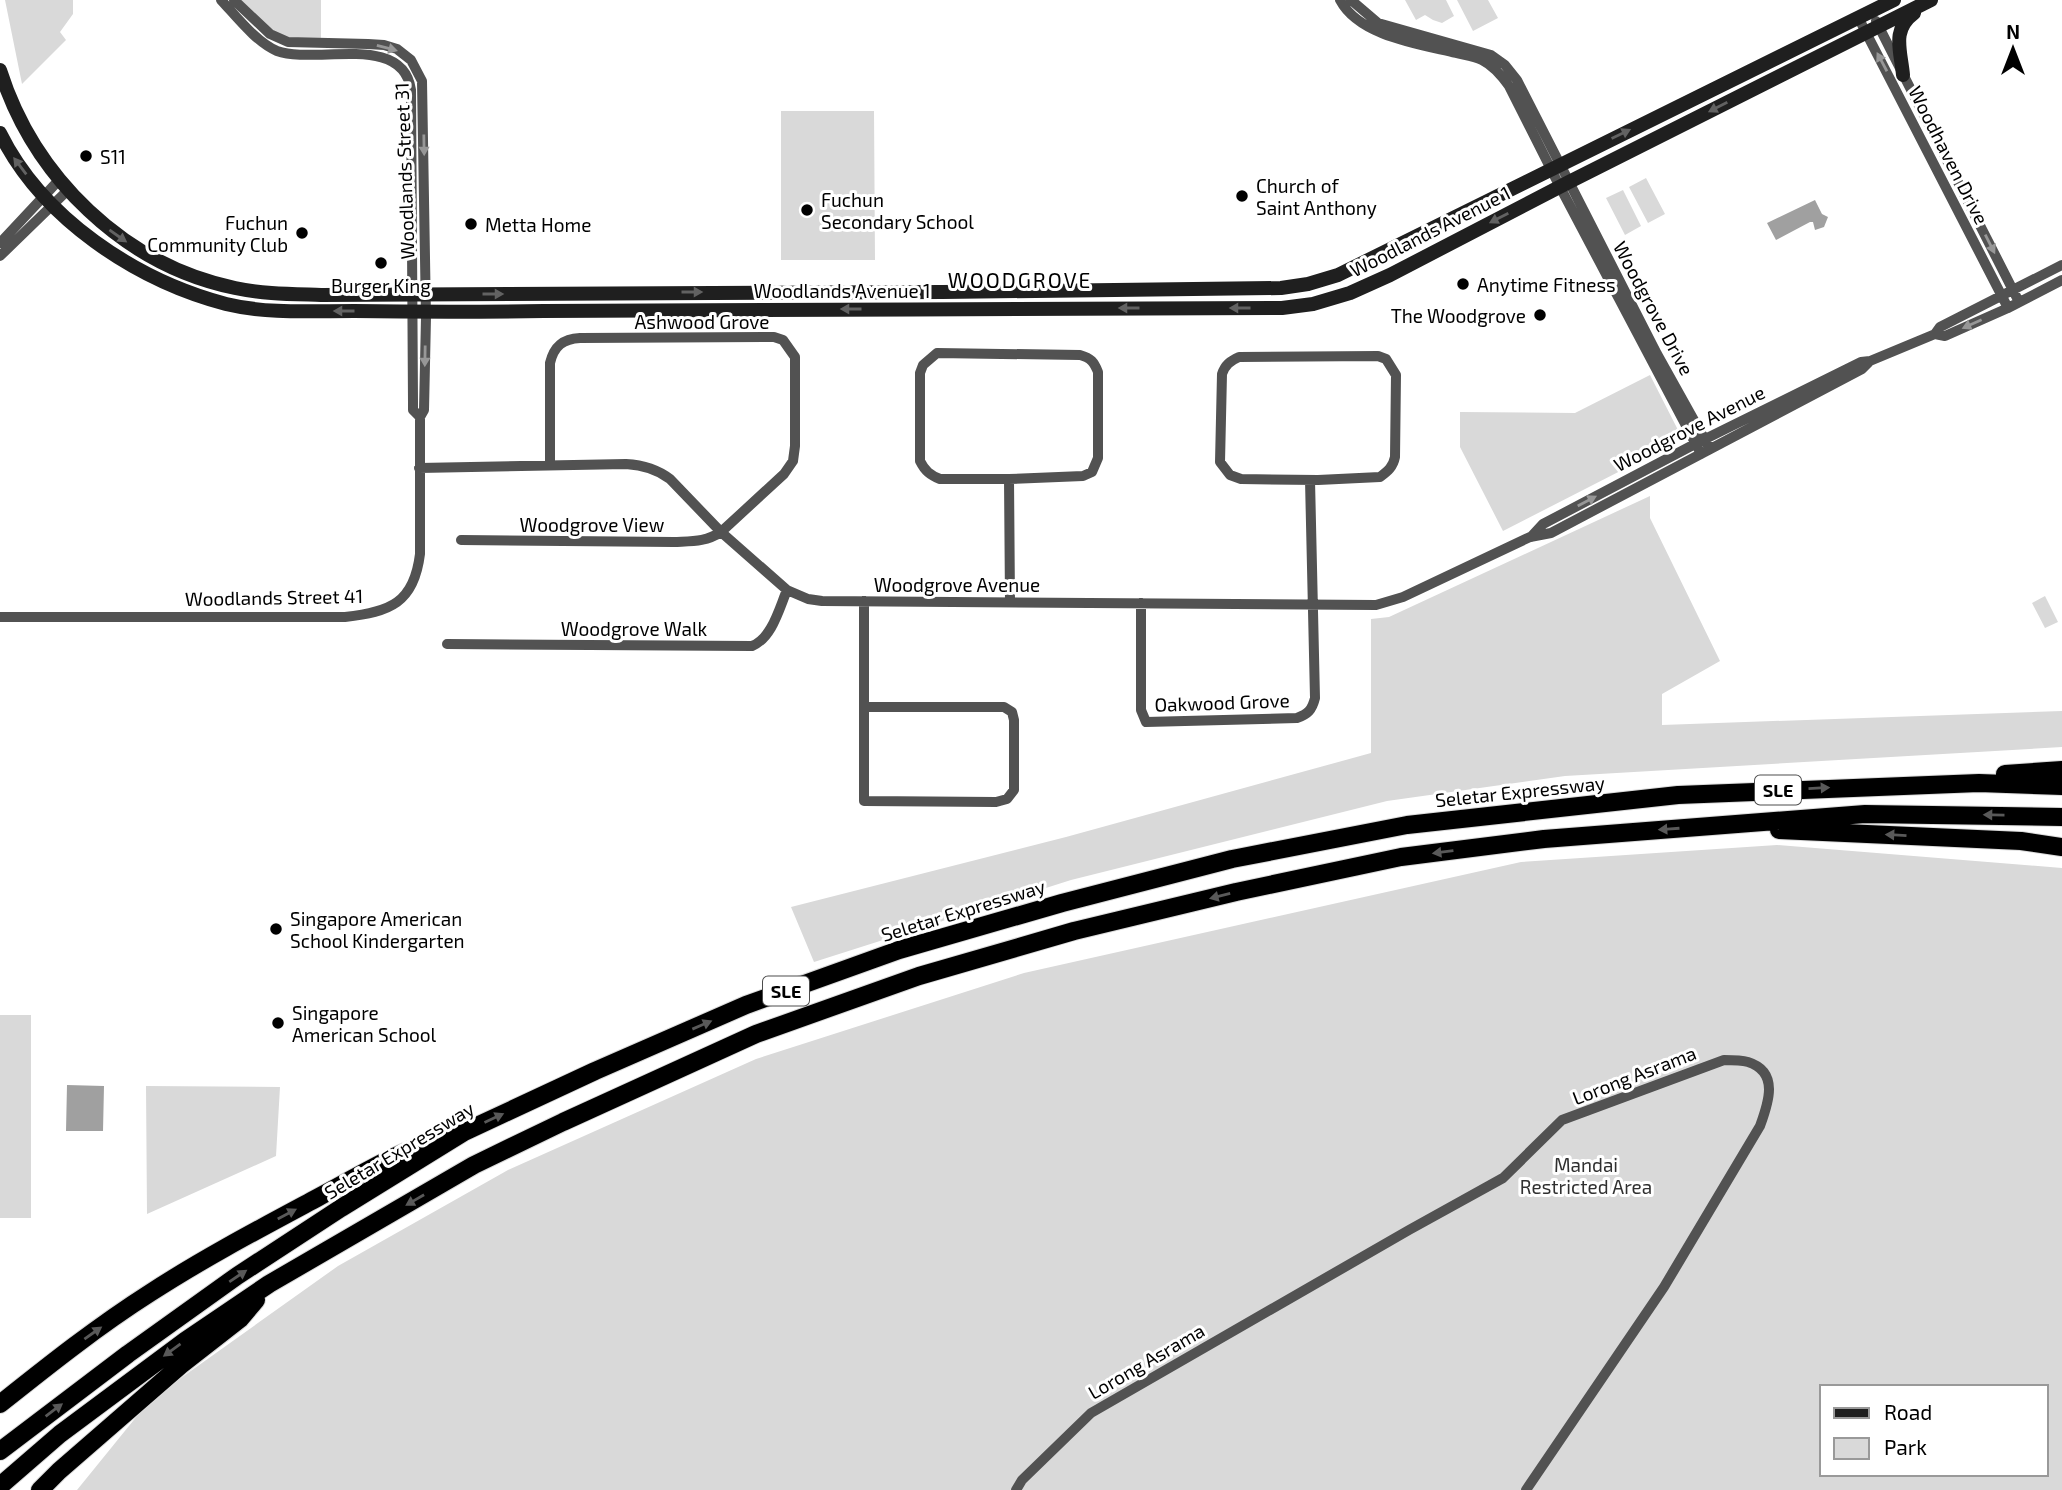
<svg xmlns="http://www.w3.org/2000/svg" width="2062" height="1490" font-family="'Exo 2',sans-serif">
<style>
.green{fill:#d9d9d9;fill-rule:evenodd}
.water{fill:#a0a0a0}
.lines{fill:none;stroke-linecap:round;stroke-linejoin:round}
.motorway-casing{stroke:#dbdbdb;stroke-width:20}
.minor{stroke:#525252;stroke-width:10}
.secondary{stroke:#1f1f1f;stroke-width:14}
.motorway{stroke:#000;stroke-width:18}
.oneway{fill:#979797}
.oneway2{fill:#626262}
.oneway3{fill:#595959}
.poi-dot{fill:#000;stroke:#fff;stroke-width:2.5}
.labels{text-anchor:middle;dominant-baseline:central;stroke-width:6;stroke-linejoin:round;paint-order:stroke}
.shield{fill:#fff;stroke:#4c4c4c;stroke-width:2}
.shield-label{font-size:18px;font-weight:bold;fill:#000}
.street-label{font-size:19px;fill:#000;stroke:#fff}
.poi-label{font-size:19px;fill:#000;stroke:#fff;text-anchor:start}
.park-label{font-size:19px;fill:#303030;stroke:#fff}
.neighbourhood-label{font-size:21px;letter-spacing:2px;fill:#000;stroke:#fff}
</style>
<rect width="100%" height="100%" fill="#fff"/>
<path class="green" d="M5 0H73V14L60 32 66 40 22 84Z
M240 0H321V39H291L278 35Z
M1405 0H1446L1454 16 1442 23 1433 20 1425 15 1416 20Z
M1457 0H1488L1498 18 1473 31Z
M781 111H874L875 260H781Z
M1646 178 1665 214 1648 223 1629 187Z
M1623 190 1641 226 1625 235 1606 198Z
M1650 375 1678 430 1673 444 1503 531 1460 447V412L1575 413Z
M1650 496V518L1720 661 1662 694V725L2062 711V747L1565 776 1387 801 1071 880 814 962 791 907 1066 837 1371 753V619L1389 617Z
M2045 596 2058 622 2045 628 2032 603Z
M1777 845 2062 868V1490H77L150 1400 338 1266 508 1170 756 1059 1024 973 1521 862ZM1822 1387H2046V1474H1822Z
M0 1015H31V1218H0Z
M146 1086 280 1087 276 1156 147 1214Z"/>
<path class="water" d="M1815 200 1822 214 1828 217 1824 227 1815 230 1813 222H1810L1776 240 1767 223Z
M67 1085 104 1086 103 1131H66Z"/>
<g class="lines">
<defs>
<path id="motorway" d="M2005 774 2062 770
M1779 830 2021 841 2062 847
M0 1404C49 1365 98 1326 150 1293 204 1258 261 1228 317 1198 357 1177 398 1151 442 1138
M0 1451 128 1354 237 1276 341 1208 464 1132 595 1071 746 1005 899 950 1062 903 1232 859 1407 825 1678 795 1979 783 2062 786
M0 1486 60 1434 185 1341 269 1284 474 1165 563 1122 756 1034 919 976 1074 931 1236 892 1401 857 1544 839 1865 814 2062 817
M40 1490 59 1471 181 1365 240 1319 256 1300"/>
</defs>
<use href="#motorway" class="motorway-casing"/>
<path class="minor" d="M221 0C236 16 257 43 277 51 315 65 403 32 411 90L413 401V410L420 417
M1340 0C1359 36 1418 44 1456 53 1464 55 1474 56 1482 60 1494 66 1502 76 1509 86L1560 187 1701 454
M1351 0 1378 23 1491 55 1505 65 1517 80 1657 354 1710 449
M1858 17 2008 308
M1876 21 2019 302
M0 243 59 180
M0 256 68 190
M1935 334 1940 327 2062 265
M937 353 1080 355C1091 358 1094 362 1098 372V458L1092 472 1083 476 1009 479H940C930 475 925 471 920 461V373L923 365Z
M1378 356 1386 359 1396 375 1395 457C1393 467 1388 471 1380 477L1318 480 1241 479 1230 475 1220 462 1222 374C1225 365 1230 361 1239 357Z
M419 468 626 464C643 465 657 469 670 479L721 532 787 590 808 599 822 601 1376 605 1403 597 1530 537 1551 533 1862 369 1870 361
M1009 479 1010 602
M1531 537 1543 524 1695 444 1861 362 1870 361 1935 334 1945 336 2008 308 2062 280
M461 540 674 542C691 541 706 542 721 532L784 474 793 461 795 446V357L783 340 774 337 580 338C563 339 554 346 550 363V465
M864 601V801L996 802 1007 799 1014 790V720L1012 712 1004 707H864
M1141 603V710L1146 722 1297 718C1308 714 1312 710 1315 698L1310 480
M0 617H345C390 612 414 603 420 554V417L424 410 426 317 422 81 411 60 397 49 384 45 368 44 288 42 270 34 234 0
M447 644 752 646C772 638 779 609 787 590
M1016 1490 1022 1480 1091 1413 1409 1230 1503 1178 1562 1120 1724 1060C1732 1060 1741 1060 1748 1062 1780 1072 1768 1104 1760 1126L1664 1287 1526 1490"/>
<path class="secondary" d="M0 70C34 177 124 265 235 288 263 294 292 294 321 295L943 292 1281 288 1308 284 1338 275 1894 0
M1903 75C1901 51 1891 30 1914 13
M0 133C42 218 135 280 226 304 267 314 311 311 354 311 417 312 480 312 544 311 790 311 1036 308 1282 308L1313 304 1350 293 1390 275 1569 182 1931 0"/>
<use href="#motorway" class="motorway"/>
</g>
<defs><path id="oneway-solid" d="M-6-.8H1V-3.2L6.5 0L1 3.2V.8H-6Z" transform="scale(1.75)"/></defs>
<g class="oneway">
<use href="#oneway-solid" transform="translate(387 48) rotate(15)"/>
<use href="#oneway-solid" transform="translate(1882 62) rotate(-118)"/>
<use href="#oneway-solid" transform="translate(424 145) rotate(89)"/>
<use href="#oneway-solid" transform="translate(1990 244) rotate(63)"/>
<use href="#oneway-solid" transform="translate(1972 324) rotate(156)"/>
<use href="#oneway-solid" transform="translate(425 356) rotate(91)"/>
<use href="#oneway-solid" transform="translate(1587 501) rotate(-28)"/>
</g>
<g class="oneway2">
<use href="#oneway-solid" transform="translate(1718 107) rotate(153)"/>
<use href="#oneway-solid" transform="translate(1621 134) rotate(-26)"/>
<use href="#oneway-solid" transform="translate(20 166) rotate(-127)"/>
<use href="#oneway-solid" transform="translate(1499 218) rotate(153)"/>
<use href="#oneway-solid" transform="translate(118 236) rotate(35)"/>
<use href="#oneway-solid" transform="translate(692 292)"/>
<use href="#oneway-solid" transform="translate(493 294)"/>
<use href="#oneway-solid" transform="translate(1129 308) rotate(180)"/>
<use href="#oneway-solid" transform="translate(1240 308) rotate(180)"/>
<use href="#oneway-solid" transform="translate(851 309) rotate(180)"/>
<use href="#oneway-solid" transform="translate(344 311) rotate(-180)"/>
</g>
<g class="oneway3">
<use href="#oneway-solid" transform="translate(1819 788) rotate(-3)"/>
<use href="#oneway-solid" transform="translate(1994 815) rotate(-179)"/>
<use href="#oneway-solid" transform="translate(1669 829) rotate(176)"/>
<use href="#oneway-solid" transform="translate(1896 835) rotate(-177)"/>
<use href="#oneway-solid" transform="translate(1443 852) rotate(173)"/>
<use href="#oneway-solid" transform="translate(1220 896) rotate(166)"/>
<use href="#oneway-solid" transform="translate(702 1025) rotate(-23)"/>
<use href="#oneway-solid" transform="translate(494 1118) rotate(-25)"/>
<use href="#oneway-solid" transform="translate(415 1200) rotate(150)"/>
<use href="#oneway-solid" transform="translate(287 1214) rotate(-28)"/>
<use href="#oneway-solid" transform="translate(238 1276) rotate(-34)"/>
<use href="#oneway-solid" transform="translate(93 1333) rotate(-35)"/>
<use href="#oneway-solid" transform="translate(172 1350) rotate(144)"/>
<use href="#oneway-solid" transform="translate(54 1410) rotate(-37)"/>
</g>
<g class="poi-dot">
<circle cx="86" cy="156" r="7"/>
<circle cx="1242" cy="196" r="7"/>
<circle cx="807" cy="210" r="7"/>
<circle cx="471" cy="224" r="7"/>
<circle cx="302" cy="233" r="7"/>
<circle cx="381" cy="263" r="7"/>
<circle cx="1463" cy="284" r="7"/>
<circle cx="1540" cy="315" r="7"/>
<circle cx="276" cy="929" r="7"/>
<circle cx="278" cy="1023" r="7"/>
</g>
<g class="labels">
<g class="shield">
<rect x="1755" y="775.5" width="46" height="29" rx="5"/>
<rect x="763" y="976.5" width="46" height="29" rx="5"/>
</g>
<g class="shield-label">
<text x="1778" y="790">SLE</text>
<text x="786" y="991">SLE</text>
</g>
<g class="street-label">
<text transform="translate(1949 155) rotate(63)">Woodhaven Drive</text>
<text transform="translate(404 171) rotate(-92)">Woodlands Street 31</text>
<text transform="translate(1430 231) rotate(-27)">Woodlands Avenue 1</text>
<text x="842" y="290">Woodlands Avenue 1</text>
<text transform="translate(1654 308) rotate(62)">Woodgrove Drive</text>
<text x="702" y="321">Ashwood Grove</text>
<text transform="translate(1689 428) rotate(-27)">Woodgrove Avenue</text>
<text x="592" y="524">Woodgrove View</text>
<text x="957" y="584">Woodgrove Avenue</text>
<text transform="translate(274 597) rotate(-1)">Woodlands Street 41</text>
<text x="634" y="628">Woodgrove Walk</text>
<text transform="translate(1222 702) rotate(-2)">Oakwood Grove</text>
<text transform="translate(1520 791) rotate(-6)">Seletar Expressway</text>
<text transform="translate(963 910) rotate(-17)">Seletar Expressway</text>
<text transform="translate(1634 1075) rotate(-21)">Lorong Asrama</text>
<text transform="translate(399 1150) rotate(-31)">Seletar Expressway</text>
<text transform="translate(1146 1361) rotate(-30)">Lorong Asrama</text>
</g>
<g class="poi-label">
<text x="100" y="156">S11</text>
<text x="1256" y="185">Church of<tspan x="1256" dy="22">Saint Anthony</tspan></text>
<text x="821" y="199">Fuchun<tspan x="821" dy="22">Secondary School</tspan></text>
<text x="288" y="222" text-anchor="end">Fuchun<tspan x="288" dy="22">Community Club</tspan></text>
<text x="485" y="224">Metta Home</text>
<text x="1477" y="284">Anytime Fitness</text>
<text x="381" y="285" text-anchor="middle">Burger King</text>
<text x="1526" y="315" text-anchor="end">The Woodgrove</text>
<text x="290" y="918">Singapore American<tspan x="290" dy="22">School Kindergarten</tspan></text>
<text x="292" y="1012">Singapore<tspan x="292" dy="22">American School</tspan></text>
</g>
<g class="park-label">
<text x="1586" y="1164">Mandai<tspan x="1586" dy="22">Restricted Area</tspan></text>
</g>
<g class="neighbourhood-label">
<text x="1020" y="279">WOODGROVE</text>
</g>
</g>
<rect x="1820" y="1385" width="228" height="91" fill="#ffffff" stroke="#999999" stroke-width="2"/>
<rect x="1834" y="1408" width="35" height="10" fill="#1f1f1f" stroke="#999999" stroke-width="2"/>
<text x="1884" y="1420" font-size="21" fill="#000000">Road</text>
<rect x="1834" y="1438" width="35" height="21" fill="#d9d9d9" stroke="#999999" stroke-width="2"/>
<text x="1884" y="1455" font-size="21" fill="#000000">Park</text>
<g transform="translate(2013 49)" stroke="#ffffff" stroke-width="5" paint-order="stroke">
<path d="M0-5L12 26L0 18L-12 26Z" fill="#000000"/>
<text y="-10" font-size="19" font-weight="bold" text-anchor="middle" fill="#000000">N</text>
</g>
</svg>
